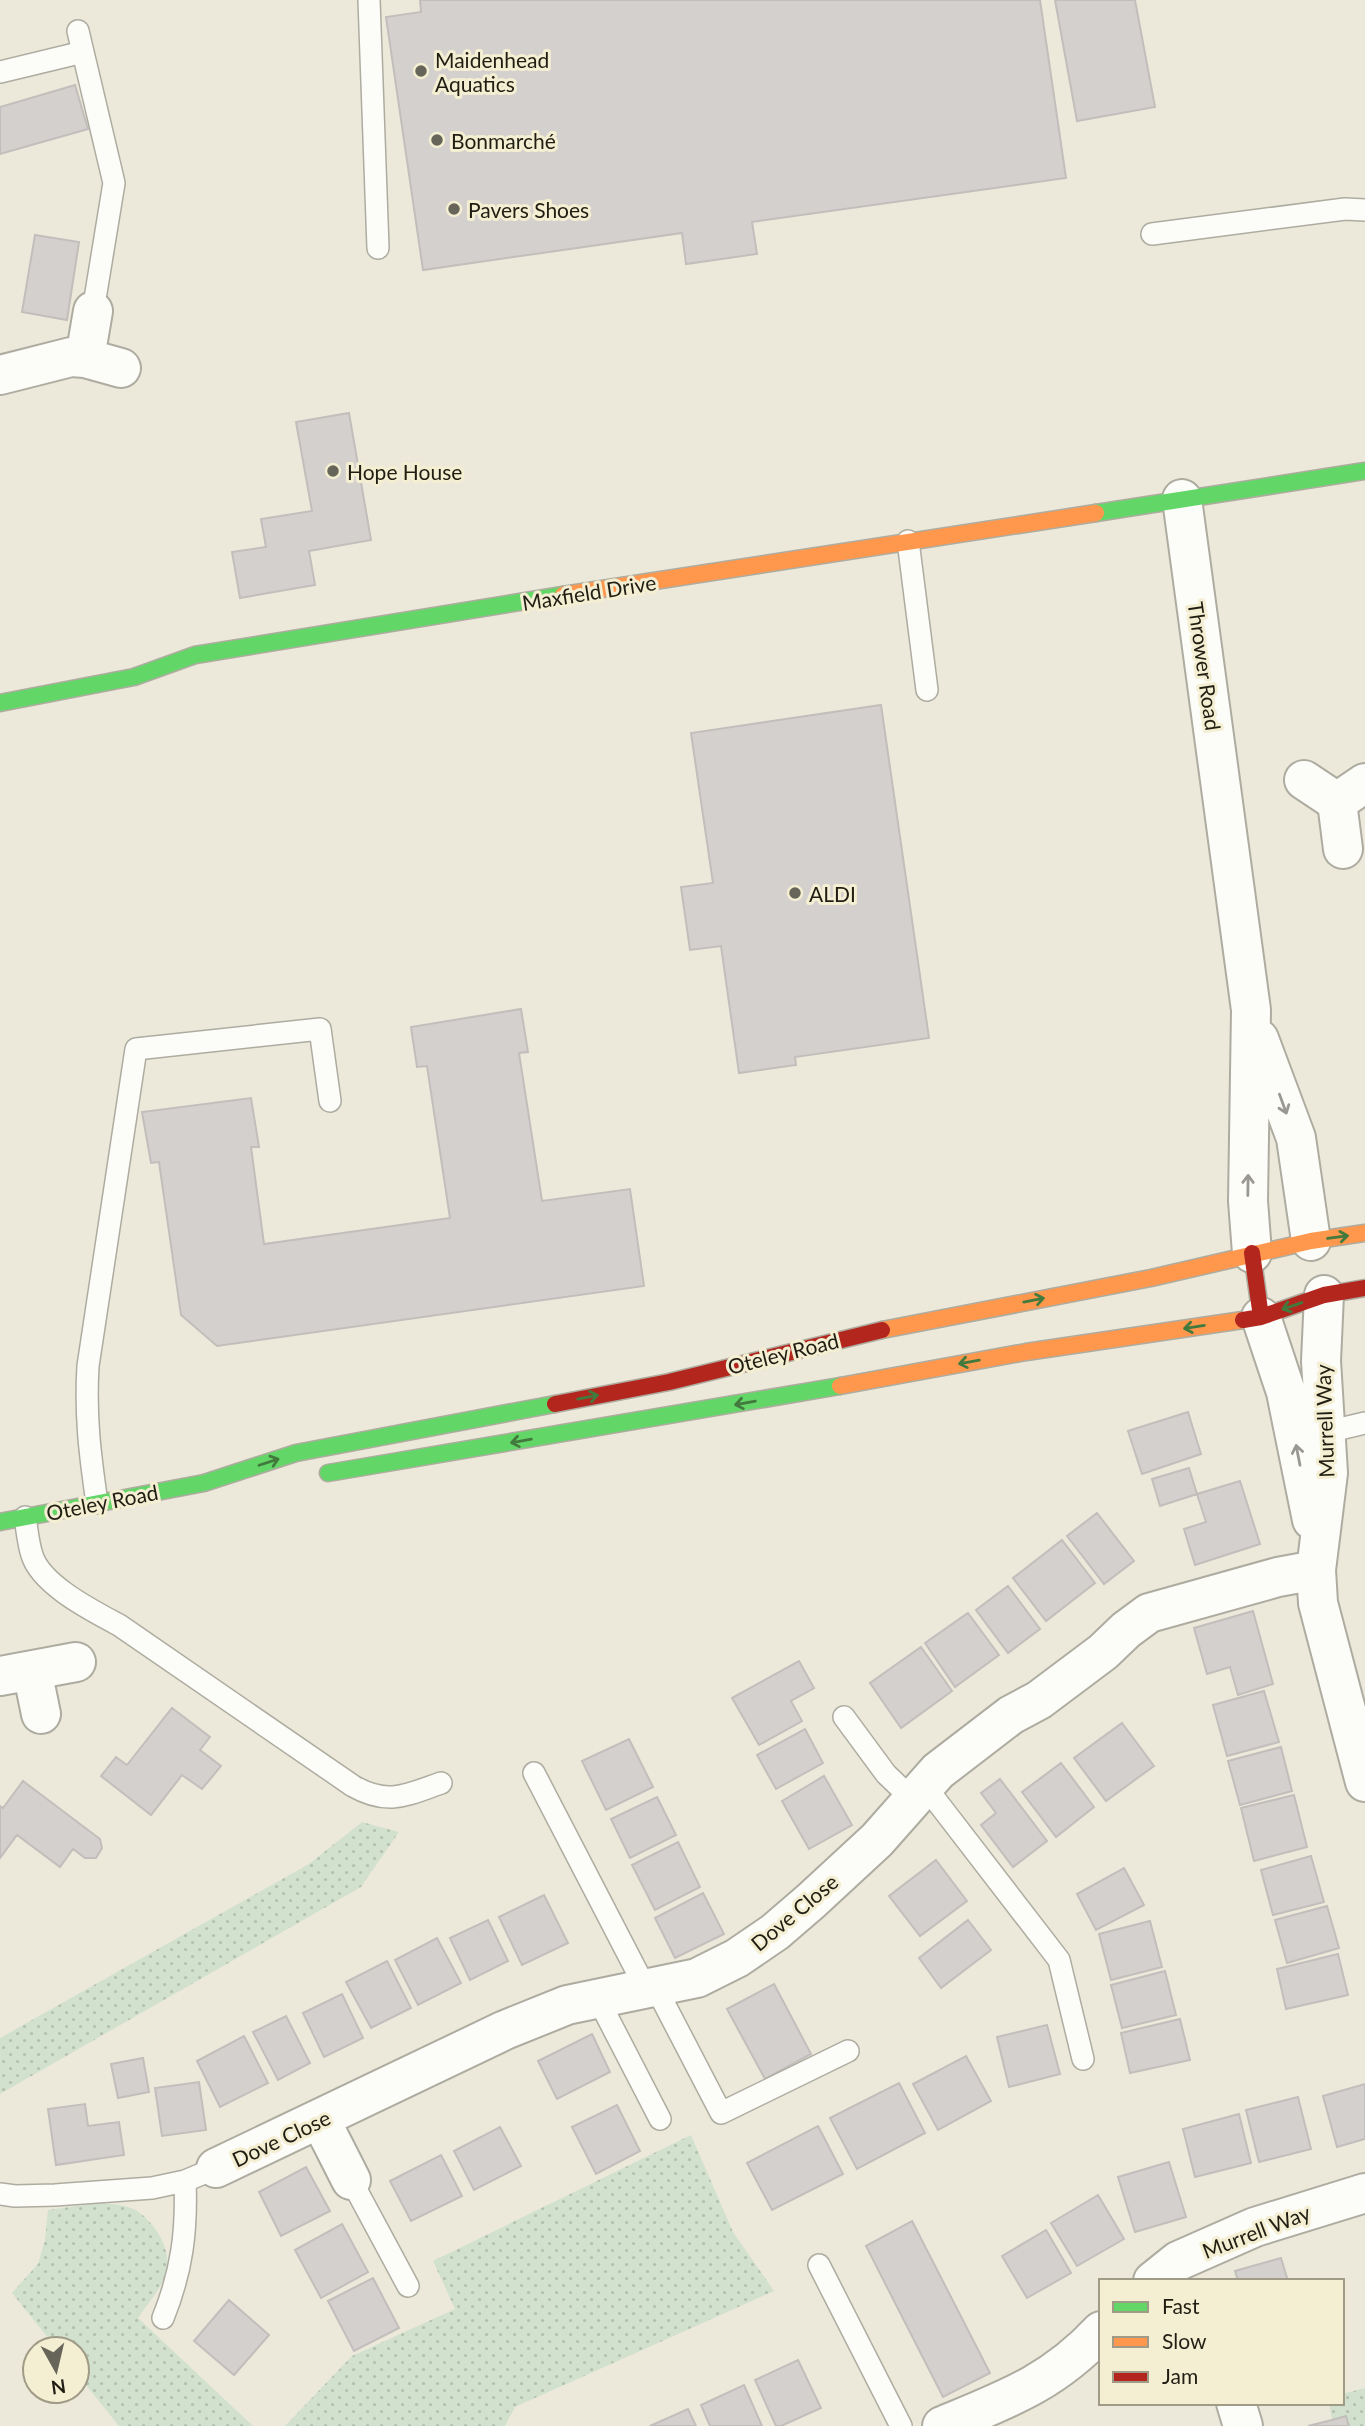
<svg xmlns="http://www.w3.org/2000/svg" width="1365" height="2426" font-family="Lato,sans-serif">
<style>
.grass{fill:url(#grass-dots)}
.building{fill:#d4d0ce;stroke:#c2bebc;stroke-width:2}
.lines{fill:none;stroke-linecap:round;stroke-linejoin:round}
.lane-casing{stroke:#aeaca0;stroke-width:24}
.street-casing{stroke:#aeaca0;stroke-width:42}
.fast-casing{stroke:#aeaca0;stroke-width:19}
.slow-casing{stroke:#aeaca0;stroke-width:19}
.jam-casing{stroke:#aeaca0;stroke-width:19}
.lane{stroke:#fcfcf9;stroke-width:21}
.street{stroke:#fcfcf9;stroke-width:38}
.fast{stroke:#63d668;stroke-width:16}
.slow{stroke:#ff974d;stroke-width:16}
.jam{stroke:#b3261e;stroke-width:16}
.oneway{stroke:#999892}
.oneway2{stroke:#427a3e}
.poi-dot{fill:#676559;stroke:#f4eed2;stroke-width:2.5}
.labels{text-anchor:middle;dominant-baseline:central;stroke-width:6;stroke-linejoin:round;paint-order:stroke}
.poi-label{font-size:21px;fill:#201e13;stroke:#f4eed2;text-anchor:start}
.street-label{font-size:21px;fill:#201e13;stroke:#f4eed2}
</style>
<defs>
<pattern id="grass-dots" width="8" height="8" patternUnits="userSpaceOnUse" patternTransform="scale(1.75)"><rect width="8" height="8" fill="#d2e1ce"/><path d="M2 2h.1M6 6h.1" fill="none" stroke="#b4c1b0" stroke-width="1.8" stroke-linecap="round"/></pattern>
</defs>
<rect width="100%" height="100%" fill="#ece9da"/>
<path class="grass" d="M362 1822 399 1832 361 1887 0 2094V2038L309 1864Z
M691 2135 733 2232 774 2291 515 2407 505 2426H285L352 2356 455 2309 433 2261Z
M98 2203C111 2204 129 2204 140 2213 159 2228 173 2253 165 2276 159 2292 147 2304 138 2318L253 2426H119L77 2374V2349H57L12 2293 38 2264 45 2240 48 2210Z
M1365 2388V2426H1349L1346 2416 1332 2420 1329 2403H1342V2394Z"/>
<path class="building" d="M420 0H1040L1066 178 752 222 757 254 686 264 682 233 423 270 386 17 421 12Z
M1055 0H1135L1155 107 1077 121Z
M75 85 88 129 0 154V107Z
M35 235 79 242 67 320 22 312Z
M349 413 371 540 309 551 315 585 240 598 232 552 266 547 261 519 312 511 296 422Z
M881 705 929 1038 795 1057 796 1065 739 1073 721 946 690 950 681 887 713 883 691 733Z
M521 1009 528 1052 519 1053 542 1201 630 1189 644 1286 217 1346 181 1315 159 1162 151 1163 142 1112 251 1098 259 1147H251L264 1244 450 1218 427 1066 417 1067 411 1027Z
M1188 1412 1201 1454 1142 1474 1128 1431Z
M1189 1468 1197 1494 1160 1506 1152 1479Z
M1240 1481 1260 1544 1195 1565 1184 1529 1206 1522 1197 1494Z
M1097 1513 1134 1561 1104 1584 1067 1536Z
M1062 1540 1095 1583 1046 1621 1013 1578Z
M1008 1586 1040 1629 1008 1653 976 1610Z
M1253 1611 1273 1684 1238 1695 1230 1667 1207 1674 1194 1628Z
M968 1613 999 1655 955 1687 925 1643Z
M921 1647 952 1691 901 1728 870 1683Z
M799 1661 814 1688 791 1701 802 1721 759 1745 732 1698Z
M1264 1691 1279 1742 1227 1756 1213 1705Z
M172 1708 210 1737 200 1750 221 1766 202 1789 182 1775 151 1815 101 1776 116 1757 127 1765Z
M1122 1723 1154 1766 1106 1801 1074 1758Z
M805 1729 823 1763 776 1789 757 1755Z
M629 1739 653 1787 606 1810 582 1761Z
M1281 1747 1292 1791 1240 1805 1228 1761Z
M1061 1763 1094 1807 1056 1837 1022 1792Z
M824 1776 852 1825 809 1849 782 1801Z
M1000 1779 1047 1841 1013 1867 981 1825 996 1813 981 1793Z
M23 1781 100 1839 102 1848 96 1858H85L73 1849 60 1867 17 1835 0 1858V1806L3 1808Z
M1294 1795 1307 1847 1254 1861 1241 1808Z
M657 1797 676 1835 630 1858 611 1819Z
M678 1842 700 1887 655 1910 632 1865Z
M1311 1856 1324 1902 1273 1915 1261 1870Z
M936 1860 967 1901 920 1936 889 1896Z
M1124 1868 1144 1905 1096 1930 1077 1894Z
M703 1893 724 1934 675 1958 655 1918Z
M544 1895 568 1943 522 1965 499 1917Z
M1327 1906 1339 1948 1287 1963 1275 1920Z
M488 1920 508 1961 470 1980 450 1938Z
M968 1920 991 1950 941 1988 919 1958Z
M1150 1921 1162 1967 1111 1980 1099 1934Z
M437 1938 461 1983 418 2005 395 1960Z
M1338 1954 1348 1995 1286 2009 1277 1969Z
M387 1961 411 2008 371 2028 346 1982Z
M1165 1971 1176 2015 1122 2028 1111 1985Z
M774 1984 811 2054 765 2079 727 2009Z
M342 1994 363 2038 324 2057 303 2013Z
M286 2016 310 2063 278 2080 253 2032Z
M1180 2019 1190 2060 1130 2073 1121 2033Z
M1047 2025 1060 2074 1009 2087 997 2037Z
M592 2034 610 2072 557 2099 538 2061Z
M244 2036 268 2083 220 2107 197 2061Z
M966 2056 991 2101 938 2130 913 2084Z
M143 2058 149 2092 118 2098 111 2064Z
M199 2082 206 2130 162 2136 155 2088Z
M899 2083 925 2133 857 2169 830 2118Z
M1365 2084V2139L1337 2147 1323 2096Z
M1298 2097 1311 2149 1259 2162 1246 2110Z
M85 2104 88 2126 119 2122 124 2155 56 2165 48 2109Z
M617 2105 640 2151 596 2174 572 2127Z
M1239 2114 1251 2163 1195 2177 1183 2129Z
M818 2126 843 2174 772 2210 747 2163Z
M500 2127 521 2166 474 2190 454 2151Z
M441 2155 462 2196 411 2221 390 2181Z
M1169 2162 1186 2217 1135 2232 1118 2177Z
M306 2167 330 2211 281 2236 259 2192Z
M1098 2195 1124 2239 1077 2266 1051 2223Z
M912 2221 990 2373 943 2397 866 2246Z
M342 2224 368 2272 321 2298 295 2250Z
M1046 2230 1071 2273 1027 2298 1002 2256Z
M1281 2258 1288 2281H1238L1235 2271Z
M373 2278 399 2328 354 2351 328 2301Z
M229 2300 269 2335 234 2375 194 2341Z
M798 2360 821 2408 781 2426H776L755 2380Z
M744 2385 762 2426H710L701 2405Z
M688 2409 696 2426H650Z
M1346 2416 1349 2426H1308L1332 2420Z"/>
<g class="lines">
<defs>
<path id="lane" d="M369 0 378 248
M78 31 114 183 93 311
M0 72 83 52
M1152 234 1345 209 1365 210
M908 541 927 690
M1327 1432 1365 1423
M97 1503C90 1455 85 1415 88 1366L136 1049 320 1029 330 1101
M25 1517C27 1529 28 1543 32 1555 41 1585 93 1611 119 1625L353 1786C388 1806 407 1795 441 1783
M844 1717 886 1774 913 1800
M534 1773 646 1989
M925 1786 1059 1960 1083 2059
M655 1986 721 2113 848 2051
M598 1999 660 2119
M351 2180 408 2286
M0 2194 15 2196 55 2195 152 2188 185 2181 216 2168
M819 2265 901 2426
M163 2318C182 2271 187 2231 185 2181"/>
<path id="street" d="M85 358 121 368
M0 375 71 357 85 358 93 311
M1182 499 1251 1010 1248 1201 1252 1253
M1304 780 1337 802
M1343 849 1337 802 1365 783
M1259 1039 1296 1138 1311 1241
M1324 1295 1321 1361 1328 1473 1316 1570 1318 1603 1365 1782
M1261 1317 1286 1392 1312 1520
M32 1670 41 1714
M0 1676 76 1662
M320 2119 351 2180
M216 2168 505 2030 567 2005 697 1978 737 1958 775 1932 811 1901 877 1840 938 1771 1011 1715 1039 1700 1103 1652 1126 1630 1149 1613 1278 1577 1316 1570
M1153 2281 1178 2261 1255 2227 1365 2193
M1236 2403 1243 2426
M942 2426C1005 2400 1053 2383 1101 2331"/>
<path id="fast" d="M1096 513 1365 471
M0 703 134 677 195 655 563 595
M328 1473 840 1386
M0 1522 204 1483 296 1453 555 1404"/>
<path id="slow" d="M563 595 1096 513
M882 1330 1151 1278 1311 1241 1365 1233
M840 1386 1026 1352 1243 1320"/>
<path id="jam" d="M1252 1253 1261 1317
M1243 1320 1261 1317 1324 1295 1365 1288
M555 1404 669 1382 882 1330"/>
</defs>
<use href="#lane" class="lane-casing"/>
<use href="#street" class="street-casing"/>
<use href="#fast" class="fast-casing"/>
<use href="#slow" class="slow-casing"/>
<use href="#jam" class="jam-casing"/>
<use href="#lane" class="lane"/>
<use href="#street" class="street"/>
<use href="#fast" class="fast"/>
<use href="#slow" class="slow"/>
<use href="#jam" class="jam"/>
</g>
<defs><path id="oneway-shaft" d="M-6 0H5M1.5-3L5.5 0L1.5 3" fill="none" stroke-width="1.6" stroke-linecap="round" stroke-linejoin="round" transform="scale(1.75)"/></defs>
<g class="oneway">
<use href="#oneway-shaft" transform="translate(1283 1104) rotate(70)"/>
<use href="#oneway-shaft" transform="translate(1248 1185) rotate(-89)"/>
<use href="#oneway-shaft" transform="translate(1298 1455) rotate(-101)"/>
</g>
<g class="oneway2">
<use href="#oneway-shaft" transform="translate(1338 1237) rotate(-8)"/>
<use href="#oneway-shaft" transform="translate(1034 1300) rotate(-11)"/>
<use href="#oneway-shaft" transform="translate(1292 1306) rotate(161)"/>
<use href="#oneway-shaft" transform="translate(1194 1327) rotate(171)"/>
<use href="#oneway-shaft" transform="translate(969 1362) rotate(170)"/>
<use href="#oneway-shaft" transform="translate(588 1397) rotate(-11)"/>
<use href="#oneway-shaft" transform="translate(745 1403) rotate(170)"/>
<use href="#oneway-shaft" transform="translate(521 1441) rotate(170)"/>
<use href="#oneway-shaft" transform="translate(269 1462) rotate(-18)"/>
</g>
<g class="poi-dot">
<circle cx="421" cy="71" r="7"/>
<circle cx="437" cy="140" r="7"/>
<circle cx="454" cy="209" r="7"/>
<circle cx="333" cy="471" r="7"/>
<circle cx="795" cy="893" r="7"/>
</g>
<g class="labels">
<g class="poi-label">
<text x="435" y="59">Maidenhead<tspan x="435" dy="24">Aquatics</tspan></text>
<text x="451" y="140">Bonmarché</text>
<text x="468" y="209">Pavers Shoes</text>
<text x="347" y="471">Hope House</text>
<text x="809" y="893">ALDI</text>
</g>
<g class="street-label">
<text transform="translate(589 592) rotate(-9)">Maxfield Drive</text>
<text transform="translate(1205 666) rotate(82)">Thrower Road</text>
<text transform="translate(783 1353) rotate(-14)">Oteley Road</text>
<text transform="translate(1324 1421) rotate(-92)">Murrell Way</text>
<text transform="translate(102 1502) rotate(-11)">Oteley Road</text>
<text transform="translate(794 1912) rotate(-40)">Dove Close</text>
<text transform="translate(281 2138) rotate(-25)">Dove Close</text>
<text transform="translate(1256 2231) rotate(-21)">Murrell Way</text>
</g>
</g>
<rect x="1099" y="2279" width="245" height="126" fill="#f4eed2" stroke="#9f9b86" stroke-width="2"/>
<rect x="1113" y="2302" width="35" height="10" fill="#63d668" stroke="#9f9b86" stroke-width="2"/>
<text x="1162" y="2314" font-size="21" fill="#201e13">Fast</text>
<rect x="1113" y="2337" width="35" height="10" fill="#ff974d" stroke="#9f9b86" stroke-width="2"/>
<text x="1162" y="2349" font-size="21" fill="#201e13">Slow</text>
<rect x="1113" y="2372" width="35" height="10" fill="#b3261e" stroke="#9f9b86" stroke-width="2"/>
<text x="1162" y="2384" font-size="21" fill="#201e13">Jam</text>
<g transform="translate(56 2370) rotate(172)"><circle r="33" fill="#f4eed2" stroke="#9f9b86" stroke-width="2"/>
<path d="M0-5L12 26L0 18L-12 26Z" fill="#676559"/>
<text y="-10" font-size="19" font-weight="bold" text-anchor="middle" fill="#201e13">N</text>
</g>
</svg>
